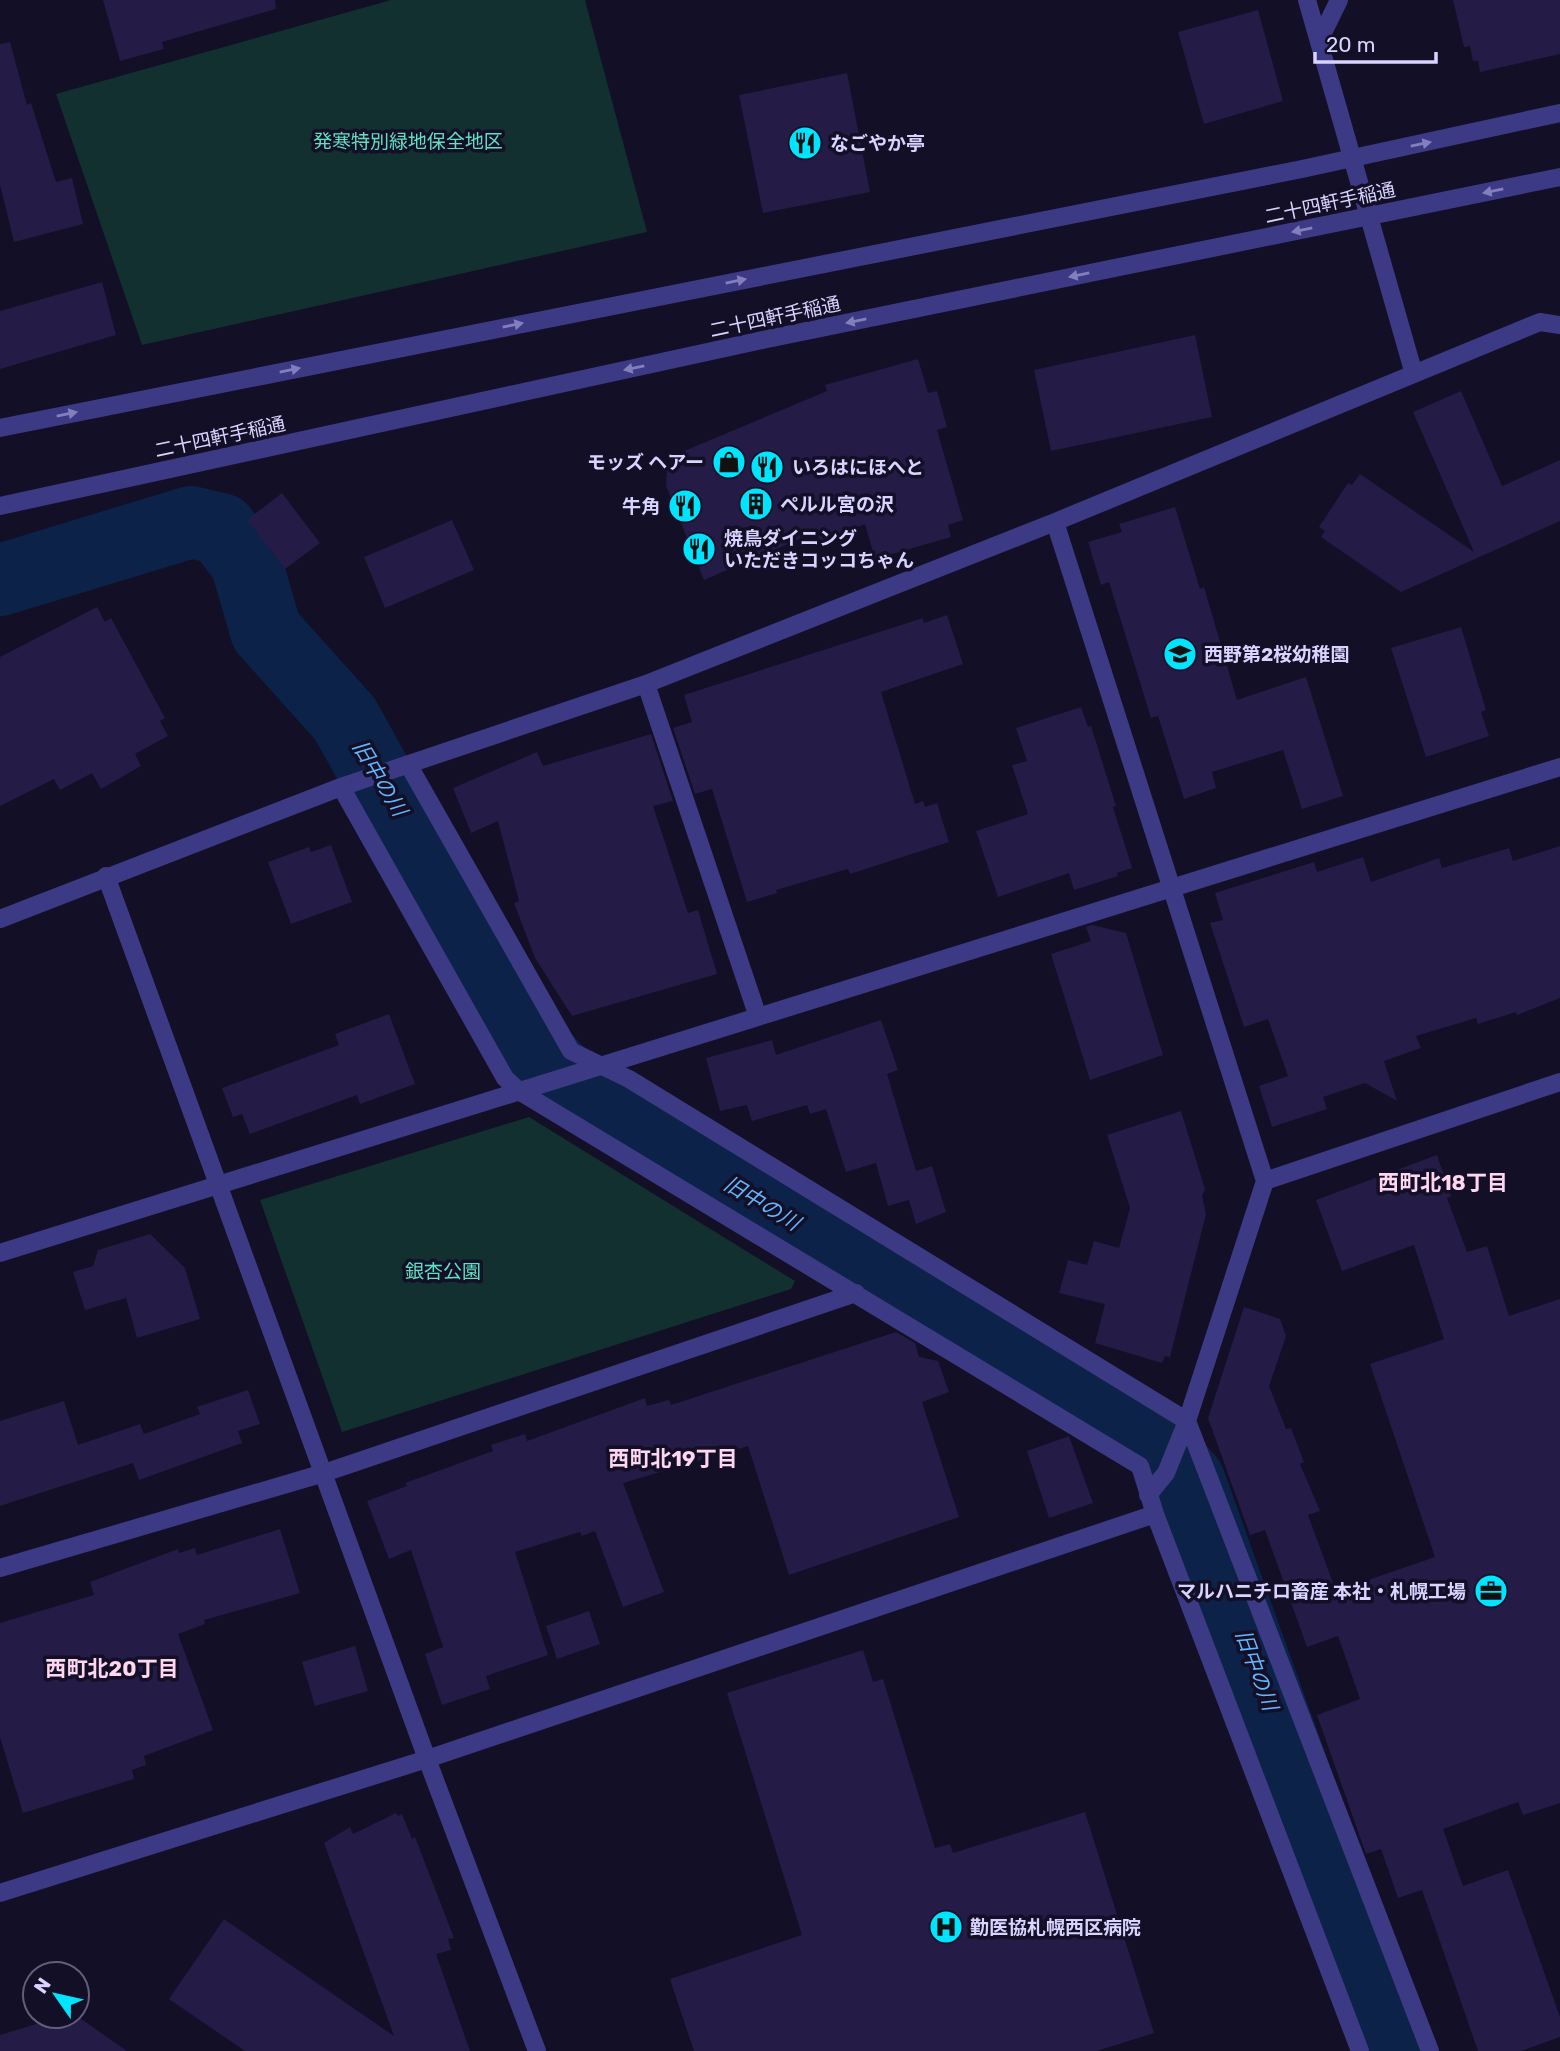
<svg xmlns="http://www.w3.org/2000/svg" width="1560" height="2051" font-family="Rubik,'Noto Sans JP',sans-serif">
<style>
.green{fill:#12302f}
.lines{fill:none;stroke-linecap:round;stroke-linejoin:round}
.river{stroke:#0c2248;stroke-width:72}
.building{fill:#241b47}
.minor{stroke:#3d3a85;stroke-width:18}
.tertiary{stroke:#3d3a85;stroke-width:18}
.oneway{fill:#837fbc}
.labels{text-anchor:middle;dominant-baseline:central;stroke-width:7;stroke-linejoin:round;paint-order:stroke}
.park-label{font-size:19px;fill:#5fe0c0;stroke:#130f26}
.poi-label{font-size:19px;font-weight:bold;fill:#d9d4ff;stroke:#130f26;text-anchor:start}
.street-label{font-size:19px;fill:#d9d4ff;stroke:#130f26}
.water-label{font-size:21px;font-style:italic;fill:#62b6ff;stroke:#130f26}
.neighbourhood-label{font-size:21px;font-weight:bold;fill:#ffd6f0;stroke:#130f26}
</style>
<rect width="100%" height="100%" fill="#130f26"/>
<path class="green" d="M391 0H585L647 232 142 345 56 94Z
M529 1117 795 1281 791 1289 342 1432 260 1200Z"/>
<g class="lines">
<path class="river" d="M0 580 191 522 221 529 246 562 266 631 345 719 396 811 468 928 526 1041 587 1099 1140 1427 1189 1480 1394 2051"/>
</g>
<path class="building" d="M103 0H275L276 9 162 42 164 49 120 61Z
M1453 0H1560V54L1480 72 1478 61H1473L1470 46 1464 47Z
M1258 10 1283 101 1204 124 1178 32Z
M10 42 27 105 31 103 56 182 72 178 83 224 14 242 0 185V44Z
M847 73 870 192 763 213 739 95Z
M102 282 116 335 0 369V311Z
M1195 335 1212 417 1051 451 1034 370Z
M918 359 928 393 937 391 947 427 937 430 963 520 948 525 951 537 875 559 865 524 818 544 814 533 704 580 666 486 667 469 677 454 827 391 825 385Z
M1461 391 1502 486 1560 460V521L1401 592 1321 537 1325 531 1319 527 1348 483 1352 485 1360 474 1474 552 1413 412Z
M282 493 320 543 285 569 247 520Z
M1175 507 1200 589 1204 587 1237 700 1306 677 1343 796 1302 809 1283 750 1212 772 1216 788 1184 799 1158 716 1151 718 1109 582 1101 585 1088 542 1122 532 1119 524Z
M452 520 474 570 385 608 364 557Z
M97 607 105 622 111 618 165 718 160 721 168 736 135 754 141 766 101 789 92 773 60 790 54 779 0 806V657Z
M947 615 963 664 881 692 915 804 923 801 925 807 937 803 949 842 850 874 848 869 776 890 777 893 747 902 712 789 695 794 673 728 692 722 684 695 923 618 924 623Z
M1461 627 1486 710 1481 712 1489 736 1426 757 1391 648Z
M1081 707 1088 727 1091 726 1116 806 1113 807 1132 868 1117 873 1118 876 1074 890 1069 873 998 897 976 831 1028 814 1012 765 1027 761 1016 728Z
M651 734 673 801 653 806 688 913 698 910 717 974 572 1016 535 958 514 903 519 901 498 821 471 833 453 788 537 752 543 766Z
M331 845 352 902 291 924 268 862 309 847 311 852Z
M1560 846V998L1517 1015 1516 1012 1478 1024 1476 1018 1416 1036 1421 1048 1384 1061 1397 1101 1365 1083 1323 1097 1327 1109 1272 1127 1259 1086 1288 1076 1268 1019 1244 1027 1210 923 1223 920 1215 893 1314 862 1317 872 1363 857 1371 882 1439 858 1442 868 1509 848 1513 861Z
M1092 925 1126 933 1163 1055 1090 1080 1051 954 1091 941 1086 927Z
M389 1014 415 1084 360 1104 357 1095 250 1134 242 1114 233 1117 222 1088 339 1045 335 1034Z
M881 1020 898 1070 887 1074 916 1171 932 1166 946 1212 916 1224 909 1200 888 1206 876 1163 846 1172 826 1109 810 1114 807 1105 752 1121 747 1105 720 1111 706 1058 772 1040 776 1055Z
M1181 1111 1205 1189 1202 1196 1206 1214 1170 1357 1165 1356 1162 1363 1095 1343 1105 1304 1059 1293 1068 1260 1087 1265 1094 1241 1119 1248 1130 1208 1107 1135Z
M1437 1155 1451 1196 1447 1198 1467 1252 1487 1246 1509 1316 1560 1299V1803L1523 1815 1518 1802 1443 1829 1463 1886 1508 1870 1560 2017V2037L1521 2051H1478L1422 1890 1398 1898 1381 1849 1366 1854 1317 1715 1360 1699 1338 1636 1307 1647 1265 1530 1250 1535 1208 1418 1244 1307 1280 1319 1286 1336 1269 1386 1286 1429 1291 1428 1304 1462 1300 1464 1320 1511 1308 1515 1336 1591 1435 1557 1370 1364 1444 1339 1414 1245 1342 1271 1316 1200Z
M150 1234 185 1268 200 1319 137 1338 126 1298 85 1310 73 1272 93 1266 98 1250Z
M896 1332 915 1343 919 1357 938 1361 949 1392 922 1402 959 1517 789 1575 748 1446 623 1483 664 1592 623 1607 595 1531 582 1536 580 1532 515 1552 548 1655 486 1676 490 1689 442 1705 425 1654 443 1647 411 1550 389 1559 367 1501 407 1486 405 1483 493 1451 491 1445 525 1434 527 1441 645 1398 647 1406 669 1400 671 1405Z
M248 1390 260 1424 238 1431 242 1443 139 1480 133 1463 0 1506V1421L64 1401 78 1445 140 1424 144 1434 200 1414 197 1407Z
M1069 1436 1093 1503 1049 1518 1027 1451Z
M280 1529 300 1593 204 1620 205 1624 178 1634 213 1730 144 1756 146 1765 132 1770 134 1779 23 1813 0 1737V1623L94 1595 90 1582 178 1549 179 1553 195 1548 197 1555Z
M589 1611 600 1644 557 1659 546 1626Z
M355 1646 368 1691 315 1706 302 1662Z
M863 1650 873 1682 883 1679 935 1848 950 1844 953 1853 1085 1812 1154 2033 1097 2051H694L670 1979 802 1935 727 1693Z
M396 1813 398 1816 402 1814 412 1839 415 1837 454 1938 448 1939 451 1950 436 1954 470 2051H245L169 1999 224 1919 394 2036 324 1843 350 1827 353 1834Z
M63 2016H77L127 2051H0V2035Z"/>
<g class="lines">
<path class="minor" d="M1307 0 1414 374
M1319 41 1339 0
M1055 522 1265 1181 1187 1421 1166 1473 1148 1495
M646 684 758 1017
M408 764 571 1051 629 1079 1187 1421 1430 2051
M341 787 505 1078 519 1091 1140 1466 1155 1514 1360 2051
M106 876 427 1759 537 2051
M0 919 341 787 646 684 1055 522 1540 322 1560 325
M1265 1181 1560 1082
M0 1253 1560 767
M0 1568 324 1473 856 1293
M0 1893 427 1759 1155 1514"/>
<path class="tertiary" d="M0 428 1302 169 1560 113
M0 506 767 339 1560 177"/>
</g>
<defs><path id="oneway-solid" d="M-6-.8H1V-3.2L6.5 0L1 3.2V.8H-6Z" transform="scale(1.75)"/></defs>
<g class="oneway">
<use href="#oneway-solid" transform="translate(1421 144) rotate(-12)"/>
<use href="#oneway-solid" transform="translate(1493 191) rotate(168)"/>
<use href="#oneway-solid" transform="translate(1302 230) rotate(168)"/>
<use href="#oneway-solid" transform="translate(1079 275) rotate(168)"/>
<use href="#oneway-solid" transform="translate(736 281) rotate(-11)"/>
<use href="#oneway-solid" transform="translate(856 321) rotate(168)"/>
<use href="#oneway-solid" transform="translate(513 325) rotate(-11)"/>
<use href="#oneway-solid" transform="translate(634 368) rotate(168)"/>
<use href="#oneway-solid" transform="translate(290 370) rotate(-11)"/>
<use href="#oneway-solid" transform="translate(67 414) rotate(-11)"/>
</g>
<defs>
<symbol id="restaurant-disc" viewBox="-11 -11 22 22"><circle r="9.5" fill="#00e5ff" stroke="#130f26"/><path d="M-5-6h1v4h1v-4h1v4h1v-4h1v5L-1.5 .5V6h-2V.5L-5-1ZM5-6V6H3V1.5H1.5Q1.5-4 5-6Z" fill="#111"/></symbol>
<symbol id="shop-disc" viewBox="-11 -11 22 22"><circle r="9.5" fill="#00e5ff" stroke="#130f26"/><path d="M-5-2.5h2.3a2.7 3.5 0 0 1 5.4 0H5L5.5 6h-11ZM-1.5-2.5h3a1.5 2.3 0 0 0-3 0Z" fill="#111"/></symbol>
<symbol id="building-disc" viewBox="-11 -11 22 22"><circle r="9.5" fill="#00e5ff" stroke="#130f26"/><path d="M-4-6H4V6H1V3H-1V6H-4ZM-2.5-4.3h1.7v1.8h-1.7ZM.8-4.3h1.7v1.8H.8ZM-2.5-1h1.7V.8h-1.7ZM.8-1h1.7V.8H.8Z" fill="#111"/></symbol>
<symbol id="school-disc" viewBox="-11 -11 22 22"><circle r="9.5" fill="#00e5ff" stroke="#130f26"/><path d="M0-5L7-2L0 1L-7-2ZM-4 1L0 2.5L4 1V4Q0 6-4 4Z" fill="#111"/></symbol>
<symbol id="office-disc" viewBox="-11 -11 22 22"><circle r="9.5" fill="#00e5ff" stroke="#130f26"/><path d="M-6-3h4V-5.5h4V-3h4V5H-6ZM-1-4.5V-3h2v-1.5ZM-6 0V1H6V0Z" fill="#111"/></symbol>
<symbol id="hospital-disc" viewBox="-11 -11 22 22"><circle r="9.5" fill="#00e5ff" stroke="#130f26"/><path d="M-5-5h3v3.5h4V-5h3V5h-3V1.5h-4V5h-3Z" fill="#111"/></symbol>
</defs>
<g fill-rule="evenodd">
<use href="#restaurant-disc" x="786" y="124" width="38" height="38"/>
<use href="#shop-disc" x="710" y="443" width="38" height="38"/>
<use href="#restaurant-disc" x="748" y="448" width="38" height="38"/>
<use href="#building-disc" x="737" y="485" width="38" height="38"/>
<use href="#restaurant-disc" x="666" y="487" width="38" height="38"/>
<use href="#restaurant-disc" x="680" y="530" width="38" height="38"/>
<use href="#school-disc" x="1161" y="635" width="38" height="38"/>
<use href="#office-disc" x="1472" y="1572" width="38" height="38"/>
<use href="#hospital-disc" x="927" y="1908" width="38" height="38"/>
</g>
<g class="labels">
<g class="park-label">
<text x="408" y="141">発寒特別緑地保全地区</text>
<text x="443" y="1271">銀杏公園</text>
</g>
<g class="poi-label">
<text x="830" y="143">なごやか亭</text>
<text x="704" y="462" text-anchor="end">モッズ ヘアー</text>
<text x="792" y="467">いろはにほへと</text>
<text x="780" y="504">ペルル宮の沢</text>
<text x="660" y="506" text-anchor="end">牛角</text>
<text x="724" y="538">焼鳥ダイニング<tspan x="724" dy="22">いただきコッコちゃん</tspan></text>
<text x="1204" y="654">西野第2桜幼稚園</text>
<text x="1466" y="1591" text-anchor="end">マルハニチロ畜産 本社・札幌工場</text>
<text x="970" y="1927">勤医協札幌西区病院</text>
</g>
<g class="street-label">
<text transform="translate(1330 203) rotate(-12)">二十四軒手稲通</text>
<text transform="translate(775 317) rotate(-12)">二十四軒手稲通</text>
<text transform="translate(220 437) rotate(-12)">二十四軒手稲通</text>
</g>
<g class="water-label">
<text transform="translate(380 778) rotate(59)">旧中の川</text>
<text transform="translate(762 1203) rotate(31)">旧中の川</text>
<text transform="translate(1257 1670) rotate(70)">旧中の川</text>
</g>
<g class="neighbourhood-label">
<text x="1443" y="1182">西町北18丁目</text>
<text x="673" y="1458">西町北19丁目</text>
<text x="112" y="1668">西町北20丁目</text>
</g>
</g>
<g transform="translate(56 1995) rotate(304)"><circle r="33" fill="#130f26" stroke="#625e7d" stroke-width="2"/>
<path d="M0-5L12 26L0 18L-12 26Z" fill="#00e5ff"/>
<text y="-10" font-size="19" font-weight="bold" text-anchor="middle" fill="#d9d4ff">N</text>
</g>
<path d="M1315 52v10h121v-10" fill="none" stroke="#d9d4ff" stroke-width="3.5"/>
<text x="1326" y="52" font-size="21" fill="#d9d4ff" stroke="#130f26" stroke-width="5" paint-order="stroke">20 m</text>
</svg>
